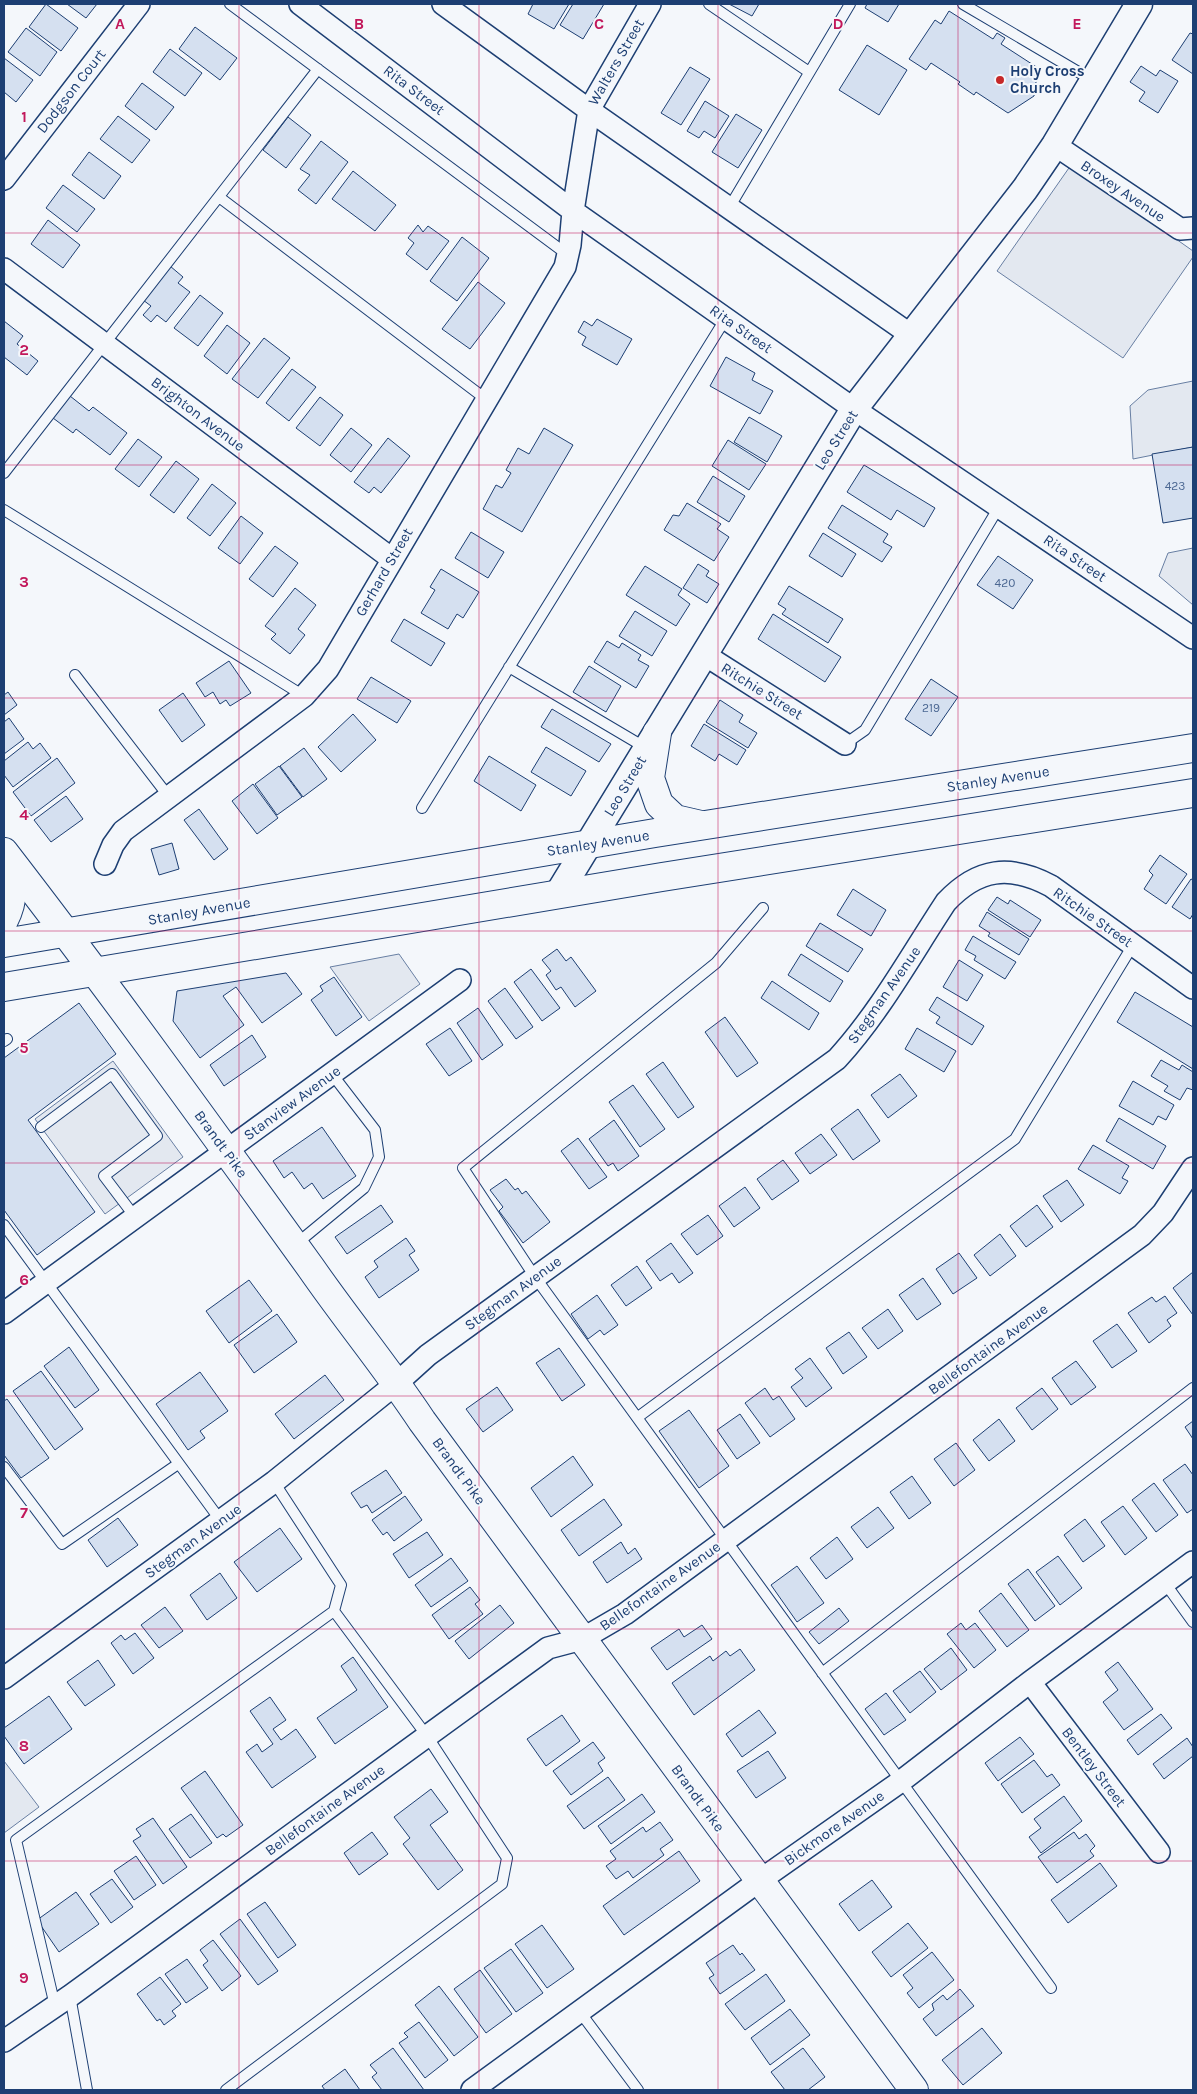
<svg xmlns="http://www.w3.org/2000/svg" width="1197" height="2094" font-family="Karla,sans-serif">
<style>
.parking{fill:#e3e8f0;stroke:#687fa3}
.building{fill:#d5e0f0;stroke:#1d3f73}
.lines{fill:none;stroke-linecap:round;stroke-linejoin:round}
.service-casing{stroke:#1d3f73;stroke-width:12}
.minor-casing{stroke:#1d3f73;stroke-width:24}
.tertiary-casing{stroke:#1d3f73;stroke-width:29}
.secondary-casing{stroke:#1d3f73;stroke-width:30}
.primary-casing{stroke:#1d3f73;stroke-width:30}
.service{stroke:#f4f7fb;stroke-width:10}
.minor{stroke:#f4f7fb;stroke-width:21}
.tertiary{stroke:#f4f7fb;stroke-width:26}
.secondary{stroke:#f4f7fb;stroke-width:28}
.primary{stroke:#f4f7fb;stroke-width:28}
.grid{fill:none;stroke:#c2185b;stroke-width:1;stroke-opacity:0.55}
.poi-dot{fill:#c62828;stroke:#f4f7fb;stroke-width:2}
.labels{text-anchor:middle;dominant-baseline:central;stroke-width:4;stroke-linejoin:round;paint-order:stroke}
.number-label{font-size:12px;fill:#4b6792}
.street-label{font-size:15px;fill:#1d3f73;stroke:#f4f7fb}
.poi-label{font-size:15px;font-weight:bold;fill:#1d3f73;stroke:#f4f7fb;text-anchor:start}
.grid-label{font-size:16px;text-anchor:middle;font-weight:bold;fill:#c2185b;stroke:#f4f7fb;stroke-width:4;stroke-linejoin:round;paint-order:stroke}
</style>
<rect width="100%" height="100%" fill="#f4f7fb"/>
<path class="parking" d="M1071 165 1193 251V257L1123 358 997 271Z
M1193 381V447L1133 459 1130 406 1148 390Z
M1193 548V605L1159 576 1168 553Z
M399 954 420 984 369 1021 330 967Z
M113 1061 183 1157 105 1214 35 1119Z
M4 1761 39 1807 4 1833Z"/>
<path class="building" d="M46 4 78 28 61 51 29 27Z
M67 4H97L86 18Z
M533 4H569L554 29 528 14Z
M573 4H604L583 39 560 25Z
M729 4H759L752 16Z
M867 4H899L888 22 865 8Z
M949 11 993 39 997 33 1005 38 1001 44 1038 68 1034 96 1008 113 976 92 974 95 958 84 960 82 931 63 926 70 909 59 935 20 941 24Z
M195 27 237 58 220 80 179 49Z
M26 28 57 52 40 76 8 52Z
M1190 33 1193 34V74L1172 60Z
M867 45 907 70 879 115 839 90Z
M170 49 202 73 185 96 153 72Z
M4 58 33 80 16 102 4 92Z
M1141 66 1156 76 1160 70 1178 81 1158 113 1139 101 1145 92 1130 82Z
M690 67 710 79 681 125 661 113Z
M142 83 174 107 156 130 125 106Z
M705 101 729 116 715 138 704 131 699 138 687 131Z
M736 114 762 130 738 168 712 152Z
M118 116 150 140 132 163 100 139Z
M288 117 311 135 286 168 263 150Z
M321 141 348 162 316 204 298 190 310 175 300 169Z
M89 152 121 176 104 199 72 175Z
M353 171 396 205 375 231 332 199Z
M63 185 95 209 77 232 46 208Z
M48 220 80 245 63 268 31 244Z
M418 225 423 232 428 226 449 241 427 270 406 254 414 243 408 238Z
M462 237 489 258 457 301 430 281Z
M170 266 183 277 178 283 190 292 166 322 157 315 151 322 143 315 151 306 143 300Z
M478 282 505 303 470 349 442 329Z
M200 295 223 313 198 346 174 328Z
M597 319 632 339 617 365 582 345 586 337 578 332 584 321 592 326Z
M4 321 23 336 17 344 38 361 27 375 4 357Z
M227 325 250 343 227 374 204 356Z
M264 338 290 358 258 398 232 379Z
M726 357 755 373 752 380 773 391 760 414 710 386Z
M292 369 316 387 289 421 266 403Z
M70 396 89 411 93 407 127 433 110 455 76 429 73 433 53 418Z
M320 397 343 415 320 446 296 428Z
M749 417 782 436 767 462 734 442Z
M351 428 372 445 351 472 330 455Z
M544 428 573 445 522 532 483 509 496 485 502 488 511 473 506 470 518 448 529 454Z
M388 438 410 456 381 493 374 487 369 493 354 482Z
M138 439 162 457 139 487 115 469Z
M728 440 766 464 749 490 712 466Z
M1193 447V518L1163 523 1152 454Z
M176 461 199 479 174 513 150 495Z
M864 465 935 508 924 527 897 510 891 520 847 492Z
M713 476 745 496 729 522 697 502Z
M212 484 236 503 210 536 187 518Z
M687 503 721 524 717 529 729 537 714 561 664 530 673 515 679 516Z
M842 505 888 534 883 542 892 547 882 562 828 528Z
M241 516 263 533 240 564 218 548Z
M471 532 504 552 488 578 455 558Z
M823 533 856 554 842 577 809 556Z
M275 546 298 563 273 597 249 579Z
M998 556 1033 580 1013 609 977 585Z
M698 564 709 571 706 576 719 584 707 603 683 588Z
M645 566 682 589 678 595 690 604 676 626 626 595Z
M441 569 479 592 463 618 457 614 448 629 421 613 435 590 430 587Z
M789 586 843 619 828 643 782 614 786 609 778 604Z
M295 588 316 605 298 629 305 635 290 654 271 639 276 634 265 626Z
M635 611 667 631 652 656 619 636Z
M773 614 841 657 825 682 758 639Z
M404 619 445 643 431 666 391 641Z
M607 641 619 648 622 643 641 655 638 660 649 666 636 688 594 662Z
M229 661 251 693 230 706 226 700 220 704 213 692 205 697 196 683Z
M589 666 621 686 606 712 573 692Z
M371 677 411 701 397 723 357 699Z
M931 679 958 697 931 736 905 719Z
M8 692 17 705 4 715V695Z
M183 693 205 725 182 742 159 710Z
M720 700 743 715 739 722 757 733 748 748 706 722Z
M552 709 611 744 599 762 541 727Z
M353 714 376 740 341 772 318 747Z
M9 718 24 739 4 754V722Z
M704 724 746 750 737 765 719 754 715 761 691 746Z
M28 742 33 749 40 743 51 758 13 787 4 775V761Z
M546 747 586 771 571 796 531 772Z
M304 748 327 779 303 797 280 766Z
M489 756 536 785 521 811 474 781Z
M57 758 75 783 31 816 13 792Z
M279 766 302 797 277 815 255 784Z
M253 784 278 818 257 834 232 801Z
M66 796 83 819 51 842 34 820Z
M199 809 228 849 214 860 184 820Z
M172 843 179 869 159 875 151 849Z
M1160 855 1187 874 1166 904 1144 889 1153 875 1149 871Z
M1191 879 1193 880V914L1190 919 1172 907Z
M853 889 886 910 871 936 837 915Z
M997 897 1008 904 1010 900 1041 920 1030 937 988 910Z
M987 912 1029 939 1019 955 988 936 990 933 979 926Z
M820 923 863 949 848 972 806 946Z
M973 936 1016 962 1005 979 974 960 976 956 965 950Z
M557 949 566 961 571 957 596 991 575 1007 561 987 556 990 546 975 551 971 542 960Z
M801 954 843 981 830 1002 788 975Z
M959 960 983 975 967 1001 943 987Z
M531 969 560 1008 542 1021 514 982Z
M286 973 302 994 262 1023 236 987 223 996 244 1025 200 1058 173 1021 177 991Z
M334 977 362 1017 336 1036 311 1000 323 991 320 986Z
M772 981 819 1013 809 1030 761 998Z
M505 988 533 1027 516 1039 488 1001Z
M1135 992 1193 1027V1069L1117 1022Z
M937 997 984 1026 972 1045 936 1023 940 1017 929 1010Z
M79 1003 116 1054 28 1120 95 1212 37 1255 4 1210V1058Z
M478 1008 503 1045 482 1060 457 1023Z
M725 1017 758 1063 737 1077 705 1032Z
M450 1028 472 1061 449 1076 426 1044Z
M917 1028 956 1051 944 1072 905 1049Z
M252 1035 266 1057 224 1086 210 1065Z
M1161 1060 1179 1070 1182 1065 1193 1072V1090L1187 1088 1180 1100 1164 1091 1168 1086 1151 1076Z
M663 1062 694 1107 678 1118 646 1074Z
M900 1074 917 1096 888 1118 871 1095Z
M1133 1081 1174 1105 1166 1120 1158 1116 1153 1125 1119 1106Z
M633 1085 665 1129 640 1147 609 1102Z
M858 1109 880 1141 853 1160 831 1129Z
M1119 1118 1166 1146 1153 1169 1106 1141Z
M614 1120 639 1156 618 1171 613 1163 608 1166 589 1139Z
M322 1127 356 1176 323 1199 312 1183 304 1189 292 1172 284 1178 273 1161Z
M821 1134 837 1155 810 1174 795 1153Z
M578 1138 607 1177 589 1189 561 1151Z
M1093 1145 1129 1166 1122 1178 1128 1181 1120 1194 1078 1169Z
M783 1160 799 1181 772 1200 757 1179Z
M506 1179 515 1190 518 1188 522 1194 526 1191 550 1222 523 1243 499 1211 503 1207 490 1190Z
M1067 1180 1084 1205 1061 1222 1043 1196Z
M745 1187 760 1208 734 1227 719 1206Z
M381 1205 393 1222 347 1254 335 1237Z
M1037 1205 1053 1227 1026 1247 1010 1226Z
M708 1215 723 1236 697 1255 681 1234Z
M1000 1234 1016 1256 990 1276 974 1255Z
M406 1238 415 1251 409 1255 419 1270 379 1298 365 1277 378 1267 374 1261Z
M671 1243 693 1273 679 1283 672 1273 660 1281 646 1261Z
M959 1253 977 1278 953 1294 936 1269Z
M637 1266 652 1288 626 1306 611 1285Z
M1193 1272V1315L1173 1288Z
M923 1278 941 1304 917 1320 899 1295Z
M249 1280 272 1311 229 1343 206 1311Z
M597 1295 618 1325 604 1335 600 1330 588 1339 571 1314Z
M1165 1296 1177 1313 1167 1320 1171 1326 1149 1343 1128 1313 1152 1297 1156 1302Z
M888 1309 903 1331 878 1349 862 1328Z
M277 1314 297 1342 254 1373 234 1345Z
M1117 1324 1137 1351 1112 1368 1093 1341Z
M849 1332 867 1357 843 1374 826 1348Z
M69 1347 99 1390 75 1408 44 1366Z
M559 1348 585 1385 562 1401 536 1363Z
M810 1358 832 1388 806 1407 791 1387 803 1378 795 1369Z
M1076 1361 1096 1387 1071 1405 1052 1378Z
M41 1371 83 1429 55 1450 13 1391Z
M200 1372 228 1411 200 1431 205 1438 188 1450 156 1404Z
M325 1375 344 1400 294 1439 275 1414Z
M497 1387 513 1410 483 1432 466 1409Z
M765 1388 773 1400 779 1396 795 1419 770 1437 745 1403Z
M1042 1388 1058 1409 1032 1430 1016 1408Z
M7 1399 49 1458 21 1478 4 1455V1401Z
M689 1410 729 1466 699 1488 659 1431Z
M740 1414 760 1443 737 1459 717 1430Z
M999 1419 1015 1441 989 1461 973 1440Z
M1193 1421V1439L1185 1427Z
M956 1443 975 1470 954 1486 934 1459Z
M573 1456 593 1485 551 1517 531 1488Z
M1185 1464 1193 1475V1509L1187 1513 1163 1480Z
M386 1470 402 1493 372 1513 367 1505 361 1508 351 1493Z
M912 1476 931 1503 909 1519 890 1492Z
M1154 1483 1178 1515 1156 1532 1132 1500Z
M405 1496 422 1520 394 1541 387 1532 383 1535 372 1520Z
M604 1499 622 1525 579 1556 561 1530Z
M1123 1506 1147 1538 1125 1555 1101 1522Z
M878 1507 894 1528 867 1548 851 1527Z
M118 1518 138 1545 107 1567 88 1540Z
M1085 1519 1105 1546 1083 1562 1064 1535Z
M280 1528 302 1559 257 1592 234 1562Z
M427 1532 443 1555 409 1578 393 1554Z
M837 1537 853 1559 826 1579 810 1558Z
M621 1542 628 1554 635 1548 642 1559 607 1583 593 1562Z
M1058 1556 1082 1588 1060 1605 1036 1572Z
M451 1558 468 1581 431 1607 415 1585Z
M797 1566 824 1603 797 1622 771 1585Z
M1028 1569 1055 1606 1035 1621 1008 1584Z
M220 1573 237 1598 207 1620 190 1595Z
M470 1587 480 1600 475 1604 483 1614 449 1639 432 1615Z
M1001 1593 1029 1630 1007 1647 979 1611Z
M500 1605 514 1623 469 1659 455 1641Z
M165 1607 183 1631 159 1648 141 1625Z
M839 1608 849 1621 819 1644 809 1632Z
M961 1623 966 1630 975 1623 996 1650 974 1668 947 1634Z
M702 1625 712 1639 667 1670 651 1648 679 1629 684 1637Z
M135 1633 154 1658 133 1674 111 1643 121 1635 125 1640Z
M951 1648 967 1670 941 1690 924 1669Z
M740 1649 755 1670 694 1715 672 1683 710 1656 713 1661 726 1651 730 1656Z
M353 1657 388 1707 335 1744 317 1718 357 1690 341 1666Z
M98 1660 115 1685 85 1706 67 1682Z
M1118 1662 1153 1709 1124 1730 1103 1702 1118 1690 1105 1672Z
M920 1671 936 1692 910 1713 893 1691Z
M886 1693 906 1720 884 1735 865 1709Z
M49 1696 72 1729 24 1764 4 1736V1728Z
M270 1697 286 1720 273 1729 281 1740 296 1729 316 1757 272 1788 246 1752 257 1744 262 1752 273 1744 250 1711Z
M759 1710 776 1733 742 1757 726 1734Z
M1161 1714 1172 1728 1138 1755 1127 1740Z
M562 1715 580 1741 546 1766 527 1739Z
M1020 1737 1034 1754 998 1781 985 1763Z
M1187 1738 1193 1747V1756L1164 1779 1153 1764Z
M593 1742 605 1758 598 1763 603 1771 571 1795 553 1771Z
M768 1751 786 1778 756 1798 737 1771Z
M1034 1760 1047 1777 1052 1774 1060 1785 1022 1813 1001 1784Z
M205 1771 243 1825 226 1837 223 1834 217 1838 181 1788Z
M608 1777 625 1800 584 1829 567 1806Z
M431 1789 448 1812 430 1825 463 1870 438 1890 403 1844 410 1838 394 1817Z
M642 1794 655 1812 611 1844 598 1826Z
M1064 1796 1082 1821 1041 1853 1029 1837 1041 1828 1034 1819Z
M191 1814 212 1843 190 1858 169 1829Z
M153 1818 187 1867 163 1884 133 1841 141 1836 136 1829Z
M660 1822 673 1840 660 1849 664 1855 633 1878 628 1871 616 1879 606 1866 616 1859 610 1851 643 1827 646 1832Z
M372 1832 388 1854 359 1875 344 1853Z
M1074 1832 1079 1839 1086 1834 1095 1846 1090 1851 1094 1856 1057 1883 1038 1857Z
M679 1851 700 1881 624 1935 603 1906Z
M136 1856 156 1885 134 1900 114 1871Z
M1100 1863 1117 1886 1068 1923 1051 1900Z
M112 1879 133 1907 111 1923 90 1894Z
M872 1880 892 1907 859 1931 839 1904Z
M76 1892 99 1924 59 1952 37 1920Z
M265 1902 296 1945 278 1958 247 1914Z
M240 1919 278 1971 258 1985 220 1934Z
M908 1923 928 1948 891 1977 872 1952Z
M542 1925 574 1969 547 1988 515 1944Z
M213 1940 241 1976 222 1991 203 1965 208 1961 200 1950Z
M733 1945 740 1955 742 1953 755 1970 720 1994 709 1978 714 1975 706 1963Z
M511 1949 543 1993 516 2012 484 1968Z
M932 1952 954 1980 919 2008 907 1993 913 1988 903 1975Z
M187 1959 208 1988 186 2003 165 1974Z
M480 1970 512 2014 486 2033 454 1989Z
M766 1974 785 2001 745 2030 725 2004Z
M160 1977 181 2004 172 2011 176 2016 164 2025 160 2019 157 2021 137 1994Z
M439 1986 478 2037 454 2056 415 2005Z
M960 1989 974 2006 936 2036 923 2019 934 2010 932 2004 943 1995 947 2000Z
M790 2009 810 2035 770 2065 751 2038Z
M419 2022 448 2060 425 2078 399 2043 408 2037 404 2033Z
M982 2028 1002 2053 963 2085 942 2060Z
M393 2048 424 2090H382L372 2077 377 2073 370 2065Z
M803 2048 825 2077 808 2090H785L771 2072Z
M345 2069 360 2090H325L322 2086Z"/>
<g class="lines">
<defs>
<path id="service" d="M230 4 568 255
M709 4 809 72
M963 4 1092 80
M219 197 487 400
M729 208 850 4
M4 473 318 69
M4 510 304 696
M509 667 646 748
M75 675 169 797
M845 744 865 730 999 507
M422 808 726 318
M763 908 716 963 463 1168 535 1277 1051 1988
M4 1041 7 1039
M41 1127 112 1074 157 1136 104 1176 135 1217
M4 1225 221 1521
M295 1245 364 1188 379 1157 375 1130 332 1074
M638 1417 1015 1139 1133 945
M4 1467 62 1544 178 1464
M1165 1583 1193 1622
M822 1673 1193 1388
M70 1996 87 2090
M55 2006 16 1840 334 1611 341 1585 274 1482
M580 2012 638 2090
M226 2090 502 1884 507 1858 427 1736 334 1611"/>
<path id="minor" d="M300 4 573 211 854 409 1193 638
M443 4 589 110 911 335
M1055 145 1180 229 1193 228
M4 179 139 4
M4 269 392 559
M705 655 845 744
M105 864 113 845 123 831 304 696 328 669 565 267 570 245 573 211 589 110 650 4
M4 1313 460 980
M4 1678 274 1482 397 1383 428 1355 837 1059C880 1012 911 955 946 902 978 868 1010 864 1051 886L1193 988
M1030 1682 1159 1852
M4 2041 70 1996 548 1648 582 1639 625 1614 1142 1235 1163 1213 1193 1168
M472 2090 759 1881 900 1782 1030 1682 1193 1562"/>
<path id="tertiary" d="M558 894 854 409 1025 189 1055 145 1139 4"/>
<path id="secondary" d="M4 852C109 988 210 1128 311 1268 347 1320 387 1368 422 1421L914 2090"/>
<path id="primary" d="M657 733 650 778 659 804 675 819 701 825
M4 853C11 879 17 895 4 920
M4 943 655 833 1193 748
M4 987 662 877 1193 793"/>
</defs>
<use href="#service" class="service-casing"/>
<use href="#minor" class="minor-casing"/>
<use href="#tertiary" class="tertiary-casing"/>
<use href="#secondary" class="secondary-casing"/>
<use href="#primary" class="primary-casing"/>
<use href="#service" class="service"/>
<use href="#minor" class="minor"/>
<use href="#tertiary" class="tertiary"/>
<use href="#secondary" class="secondary"/>
<use href="#primary" class="primary"/>
</g>
<path class="grid" d="M239 4V2090M479 4V2090M718 4V2090M958 4V2090M4 233H1193M4 465H1193M4 698H1193M4 931H1193M4 1163H1193M4 1396H1193M4 1629H1193M4 1861H1193"/>
<circle class="poi-dot" cx="1000" cy="80" r="5"/>
<g class="labels">
<g class="number-label">
<text x="1175" y="486">423</text>
<text x="1005" y="583">420</text>
<text x="931" y="708">219</text>
</g>
<g class="street-label">
<text transform="translate(616 62) rotate(-60)">Walters Street</text>
<text transform="translate(414 90) rotate(37)">Rita Street</text>
<text transform="translate(71 91) rotate(-52)">Dodgson Court</text>
<text transform="translate(1123 191) rotate(34)">Broxey Avenue</text>
<text transform="translate(741 329) rotate(35)">Rita Street</text>
<text transform="translate(198 414) rotate(37)">Brighton Avenue</text>
<text transform="translate(836 440) rotate(-58)">Leo Street</text>
<text transform="translate(1075 558) rotate(34)">Rita Street</text>
<text transform="translate(384 572) rotate(-60)">Gerhard Street</text>
<text transform="translate(762 691) rotate(32)">Ritchie Street</text>
<text transform="translate(998 779) rotate(-9)">Stanley Avenue</text>
<text transform="translate(625 786) rotate(-59)">Leo Street</text>
<text transform="translate(598 843) rotate(-9)">Stanley Avenue</text>
<text transform="translate(199 911) rotate(-10)">Stanley Avenue</text>
<text transform="translate(1093 917) rotate(35)">Ritchie Street</text>
<text transform="translate(884 995) rotate(-55)">Stegman Avenue</text>
<text transform="translate(292 1103) rotate(-36)">Stanview Avenue</text>
<text transform="translate(221 1144) rotate(54)">Brandt Pike</text>
<text transform="translate(513 1293) rotate(-36)">Stegman Avenue</text>
<text transform="translate(988 1349) rotate(-36)">Bellefontaine Avenue</text>
<text transform="translate(459 1471) rotate(54)">Brandt Pike</text>
<text transform="translate(193 1541) rotate(-36)">Stegman Avenue</text>
<text transform="translate(660 1586) rotate(-35)">Bellefontaine Avenue</text>
<text transform="translate(1094 1767) rotate(53)">Bentley Street</text>
<text transform="translate(698 1798) rotate(54)">Brandt Pike</text>
<text transform="translate(325 1810) rotate(-36)">Bellefontaine Avenue</text>
<text transform="translate(834 1828) rotate(-35)">Bickmore Avenue</text>
</g>
<g class="poi-label">
<text x="1010" y="71">Holy Cross<tspan x="1010" dy="17">Church</tspan></text>
</g>
</g>
<g class="grid-label">
<text x="120" y="29">A</text>
<text x="359" y="29">B</text>
<text x="599" y="29">C</text>
<text x="838" y="29">D</text>
<text x="1077" y="29">E</text>
<text x="24" y="122">1</text>
<text x="24" y="355">2</text>
<text x="24" y="587">3</text>
<text x="24" y="820">4</text>
<text x="24" y="1053">5</text>
<text x="24" y="1285">6</text>
<text x="24" y="1518">7</text>
<text x="24" y="1751">8</text>
<text x="24" y="1983">9</text>
</g>
<rect width="1197" height="2094" fill="none" stroke="#1d3f73" stroke-width="10"/>
</svg>
